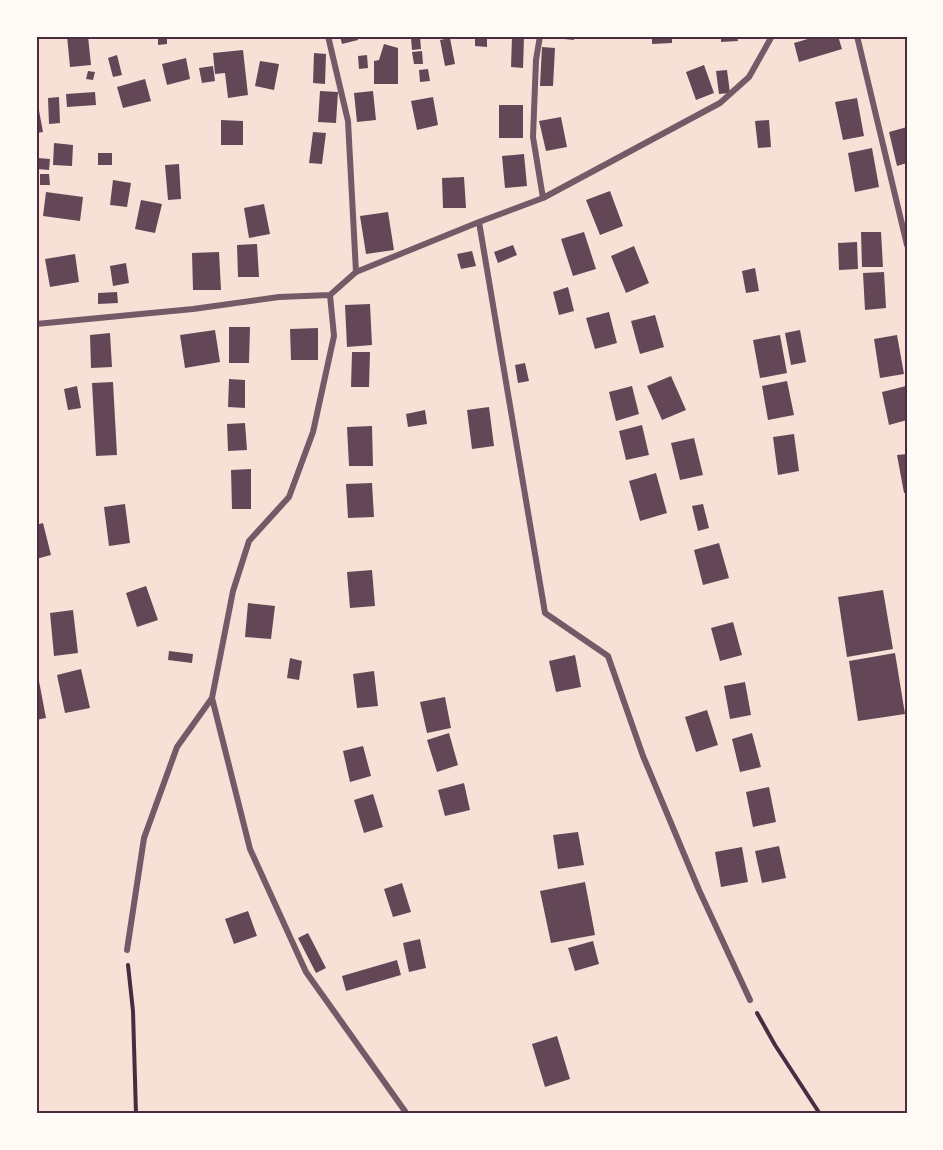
<svg xmlns="http://www.w3.org/2000/svg" width="943" height="1150" font-family="Rubik,sans-serif">
<style>
.building{fill:#644757}
.lines{fill:none;stroke-linecap:round;stroke-linejoin:round}
.path{stroke:#4a2c40;stroke-width:4}
.minor{stroke:#755966;stroke-width:6}
.neatline{fill:none;stroke:#4a2c40;stroke-width:2}
</style>
<rect width="100%" height="100%" fill="#f7e1d7"/>
<path class="building" d="M67 36H88L91 65 70 67Z
M158 36H167V44L158 45Z
M340 36H357L358 40 342 44Z
M420 36 421 49 412 50 411 38Z
M475 36H487V47L475 46Z
M553 36H574V40L553 38Z
M652 36H672V43L652 44Z
M721 36H737L738 41 721 42Z
M818 36H838L842 49 799 62 794 43Z
M512 37H524L523 68 511 67Z
M450 38 455 64 445 66 440 40Z
M384 44 398 48V84H374V61L379 60Z
M542 47 555 48 553 86H540Z
M243 50 248 95 228 98 225 73 215 74 213 53Z
M422 51 423 64H414L412 52Z
M314 53 326 54 325 84 313 83Z
M117 55 122 75 113 77 108 58Z
M367 55 368 68 359 69 358 56Z
M186 58 190 79 167 85 162 64Z
M260 61 279 64 274 90 255 86Z
M704 65 714 93 696 100 686 72Z
M213 66 215 81 202 83 199 68Z
M428 69 430 81 420 82 419 70Z
M727 70 730 93 719 94 716 71Z
M88 71 95 72 93 80 86 79Z
M145 79 151 101 123 108 117 87Z
M320 91 338 92 336 123 318 122Z
M373 91 376 120 357 122 354 93Z
M95 92 96 105 67 107 66 94Z
M59 97 60 123 49 124 48 98Z
M433 97 438 125 417 130 411 101Z
M857 98 864 136 843 140 835 102Z
M36 105H38L43 132 36 133Z
M499 105H523V138H499Z
M561 117 567 147 546 151 539 121Z
M221 120 243 121V145H221Z
M769 120 771 147 758 148 755 121Z
M907 127V163L897 166 889 132Z
M313 132 326 133 322 164 309 163Z
M54 143 73 145 72 166 53 165Z
M872 148 879 187 855 192 848 153Z
M98 153H112V165H98Z
M524 154 527 186 505 188 502 156Z
M38 158 50 159 49 170 37 169Z
M179 164 181 199 168 200 165 165Z
M40 174H49L50 185H40Z
M464 177 466 208H443L442 178Z
M113 180 131 183 127 207 110 205Z
M610 191 623 226 600 235 586 200Z
M46 192 83 197 80 221 43 216Z
M141 200 162 204 155 233 135 229Z
M264 204 270 234 249 238 244 208Z
M388 212 394 250 366 254 360 216Z
M584 232 596 269 573 276 561 239Z
M861 232H881L883 267H862Z
M857 242 858 269 839 270 838 243Z
M257 244 259 277H238L237 245Z
M513 245 517 255 498 263 494 252Z
M634 246 649 283 626 293 611 256Z
M472 251 476 266 461 269 457 254Z
M219 252 221 290H193L192 253Z
M75 254 79 282 50 287 45 259Z
M126 263 129 283 113 286 110 266Z
M755 268 759 291 746 293 742 271Z
M884 272 886 308 865 310 863 273Z
M568 287 574 311 559 315 553 292Z
M117 292 118 303 98 304V293Z
M370 304 372 345 347 347 345 305Z
M609 312 617 343 595 349 586 318Z
M655 315 664 347 640 354 631 321Z
M229 327H250L249 363H229Z
M318 328V360H291L290 329Z
M215 330 220 362 185 368 180 335Z
M800 330 806 362 791 365 785 333Z
M110 333 112 367 91 368 90 335Z
M780 335 787 373 760 378 753 340Z
M897 335 904 374 880 378 874 339Z
M352 352H370L369 387H351Z
M525 363 529 381 518 383 515 365Z
M671 376 686 410 662 420 647 386Z
M229 379 245 380V408L228 407Z
M787 381 794 415 768 420 762 386Z
M113 382 117 455 96 456 92 383Z
M77 386 81 408 68 410 64 389Z
M632 386 639 414 616 421 609 392Z
M906 386 907 420 889 425 882 392Z
M489 407 494 446 472 449 467 410Z
M425 410 427 424 408 427 406 414Z
M245 423 247 450 228 451 227 424Z
M642 425 649 455 626 460 619 431Z
M372 426 373 466H349L347 427Z
M794 434 799 471 778 475 773 437Z
M694 438 703 475 680 480 671 443Z
M907 454V493H904L897 455Z
M251 469V509H232L231 470Z
M656 473 667 513 640 521 629 481Z
M372 483 374 517 348 518 346 484Z
M125 504 130 543 109 546 104 507Z
M703 504 709 528 698 531 692 506Z
M43 523 51 555 36 559V525Z
M719 543 729 578 703 585 694 550Z
M372 570 375 606 350 608 347 572Z
M146 586 158 620 137 627 126 593Z
M883 590 893 649 847 657 838 597Z
M248 603 275 606 271 639 245 637Z
M73 610 78 653 54 656 50 613Z
M733 622 742 655 720 661 711 628Z
M169 651 193 654 192 663 168 660Z
M895 653 905 714 858 721 849 661Z
M575 655 581 687 556 692 549 661Z
M290 658 302 661 299 680 287 678Z
M81 669 90 708 65 713 57 675Z
M374 671 378 706 357 708 353 674Z
M39 681 46 718 36 720V682Z
M745 682 751 715 730 719 724 686Z
M445 697 451 728 427 733 420 702Z
M707 710 718 745 696 752 685 717Z
M449 733 458 765 437 772 427 740Z
M752 733 761 767 740 772 732 739Z
M363 746 371 776 350 782 343 751Z
M464 783 470 810 445 816 438 790Z
M769 787 776 822 753 827 746 792Z
M373 794 383 827 364 833 354 800Z
M578 832 584 865 558 869 553 835Z
M779 846 786 878 762 883 755 851Z
M742 847 748 882 721 887 715 852Z
M585 882 595 935 551 943 540 891Z
M402 883 411 912 393 917 384 889Z
M248 911 257 936 234 944 225 919Z
M308 933 326 968 316 973 298 938Z
M420 939 426 968 409 972 403 943Z
M593 941 599 964 575 971 568 948Z
M397 960 401 975 346 991 342 976Z
M557 1036 570 1079 545 1087 532 1044Z"/>
<g class="lines">
<path class="path" d="M128 965 133 1011 136 1114
M757 1013 775 1045 820 1114"/>
<path class="minor" d="M328 36 348 121 356 272
M540 36 536 60 533 137 543 198
M857 36 907 245
M479 222 545 613 608 656 643 756 699 890 750 1000
M36 324 193 309 279 297 330 295 356 272 479 222 543 198 720 103 749 77 772 36
M212 698 250 849 306 972 407 1114
M127 950 144 838 177 747 212 698 233 591 249 541 289 497 313 432 334 336 330 295"/>
</g>
<rect width="943" height="1150" fill="none" stroke="#fffaf5" stroke-width="75"/>
<rect x="38" y="38" width="868" height="1074" class="neatline"/>
</svg>
